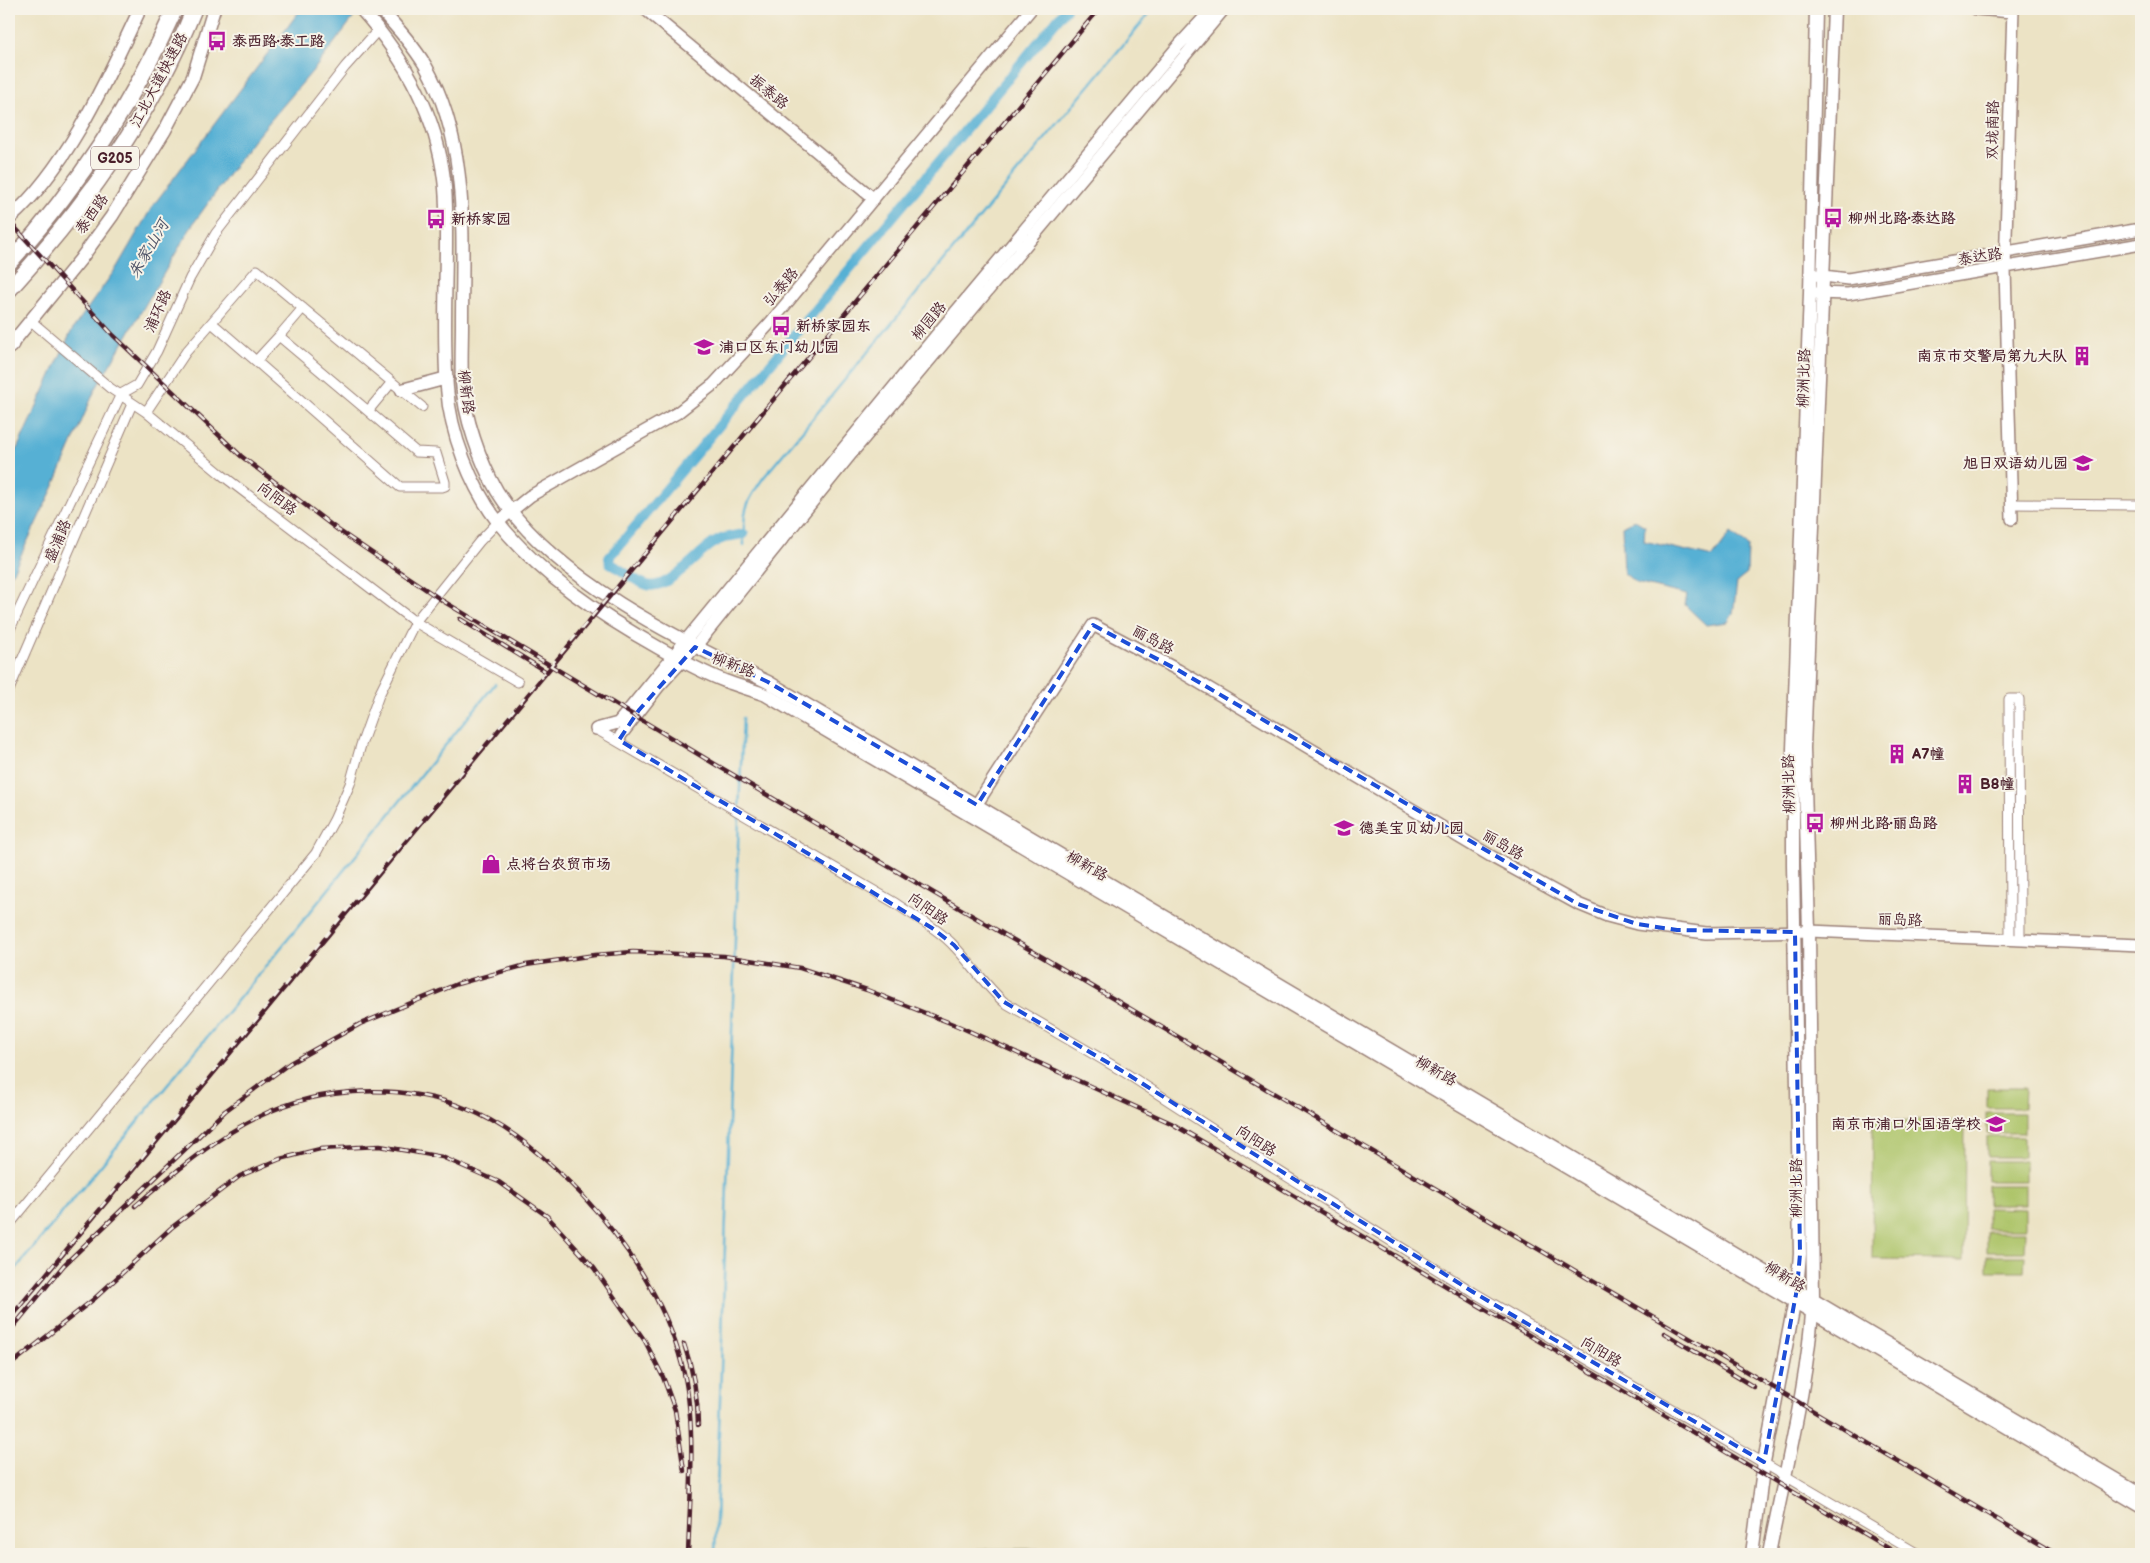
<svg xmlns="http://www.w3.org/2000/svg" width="2150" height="1563" font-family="'Balsamiq Sans','LXGW WenKai TC',sans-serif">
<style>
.green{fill:#aec56a;stroke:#7c724a}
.water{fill:#56b0d4;stroke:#506880}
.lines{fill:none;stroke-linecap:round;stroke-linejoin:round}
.stream{stroke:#56b0d4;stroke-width:2.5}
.canal{stroke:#56b0d4;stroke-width:10}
.minor-casing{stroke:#9b8178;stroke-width:11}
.tertiary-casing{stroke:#9b8178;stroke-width:14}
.secondary-casing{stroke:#9b8178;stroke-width:15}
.trunk-casing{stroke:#9b8178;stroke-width:18}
.minor{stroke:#fff;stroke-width:9}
.tertiary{stroke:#fff;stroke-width:11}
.secondary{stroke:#fff;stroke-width:12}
.trunk{stroke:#fff;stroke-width:15}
.rail-casing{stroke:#4a1f2b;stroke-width:4.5}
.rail{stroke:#f7f3e8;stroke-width:2.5;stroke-dasharray:8;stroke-linecap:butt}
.marked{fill:none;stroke:#1d4ed8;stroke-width:4;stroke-dasharray:10 6;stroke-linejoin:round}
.labels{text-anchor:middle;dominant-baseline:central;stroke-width:4;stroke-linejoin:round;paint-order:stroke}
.shield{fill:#f7f3e8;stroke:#7e5f64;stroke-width:1}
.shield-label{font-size:14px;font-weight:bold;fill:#4a1f2b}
.poi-label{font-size:15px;font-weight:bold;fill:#4a1f2b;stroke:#f7f3e8;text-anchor:start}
.street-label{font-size:15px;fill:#4a1f2b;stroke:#f7f3e8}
.water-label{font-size:16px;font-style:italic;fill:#4e5266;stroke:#f7f3e8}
</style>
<rect width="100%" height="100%" fill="#f7f3e8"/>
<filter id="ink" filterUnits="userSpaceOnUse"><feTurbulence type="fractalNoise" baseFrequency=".02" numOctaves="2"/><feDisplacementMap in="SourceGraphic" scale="10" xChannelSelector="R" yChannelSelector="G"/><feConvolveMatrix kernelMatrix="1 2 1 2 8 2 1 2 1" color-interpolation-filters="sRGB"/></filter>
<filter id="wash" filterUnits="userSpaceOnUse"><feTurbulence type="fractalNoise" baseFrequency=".0096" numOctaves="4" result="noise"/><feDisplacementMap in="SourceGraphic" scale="20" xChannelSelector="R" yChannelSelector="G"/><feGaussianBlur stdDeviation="1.12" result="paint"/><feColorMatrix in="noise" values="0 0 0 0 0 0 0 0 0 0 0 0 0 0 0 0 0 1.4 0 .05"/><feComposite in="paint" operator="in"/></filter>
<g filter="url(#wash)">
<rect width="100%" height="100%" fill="#ece3c5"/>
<path class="green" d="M1987 1088H2025L2024 1108H1987Z
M1987 1113H2024V1133H1987Z
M1873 1120 1965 1121 1964 1260 1872 1259Z
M1987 1137H2024V1157H1987Z
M1987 1161H2025V1181H1987Z
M1987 1185H2025V1205H1987Z
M1987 1208 2025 1209V1229H1987Z
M1987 1232H2025L2024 1252H1987Z
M1987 1256H2025L2024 1271H1987Z
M978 1549H1058V1554H978Z"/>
<path class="water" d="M301 9H360L316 67 253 141 193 224 95 390 53 488 9 580V466L72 330 117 267 152 207Z
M1635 520 1645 526 1644 541 1713 557 1731 533 1748 546 1747 574 1737 582 1733 614 1728 622 1706 625 1685 605 1687 595 1636 583 1624 573 1622 526Z"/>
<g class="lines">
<path class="stream" d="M744 545C743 511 744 505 764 477L1153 9
M739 811 743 718
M9 1277 293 933 495 684
M715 1554 739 816"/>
<path class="canal" d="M744 534C732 536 721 537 711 545 696 555 667 591 647 585 634 581 622 570 610 563L609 558 1066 9"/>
</g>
</g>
<g filter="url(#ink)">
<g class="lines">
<defs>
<path id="minor" d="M31 321 110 388 146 412 222 475 415 622 518 682
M212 323 256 361 279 336 368 411 392 382
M279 336 303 308
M256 361 400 487H442L445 486V482L436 453 416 452 368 411
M146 412 186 352 257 270 422 407
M2012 504 2136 505
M9 631 121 394 137 385 157 351 190 278 216 233 345 67 379 29
M9 690 132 404
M596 729 895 903C915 917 939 929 955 947 972 965 985 985 1004 1002L1124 1072 1251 1154 1473 1292 1918 1554
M2010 939 2009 699H2019L2020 940
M9 1225 316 853 334 820 350 784 361 745 379 695 415 622 479 542 498 522"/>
<path id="tertiary" d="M645 9 874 199
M1976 9 2012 12
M1815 275 1848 279 2141 229
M1815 293 1848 294 2141 244
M2012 519 2005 269 2013 9
M498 522 530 496 677 413 714 384 771 322 1031 9
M596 729 618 723 943 327 1179 45 1212 9
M619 740 621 735 659 686 695 647 855 449 1224 9
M971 813 1093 625 1178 670 1494 858 1578 904 1607 916 1637 924 1706 933 1809 931 2141 945"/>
<path id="secondary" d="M361 9C404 57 436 114 444 179 447 199 446 220 446 240 446 289 443 339 447 388 450 433 471 487 498 522 540 575 600 615 659 648 680 660 702 672 725 681 738 686 753 690 766 695L2141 1506
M380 9C396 26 413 45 425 65 470 144 462 236 462 323 462 343 461 363 462 382 464 416 480 462 497 491 550 577 679 640 768 682L2141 1494
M9 219C68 167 107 79 140 9
M9 347 80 260 112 216 165 130 193 77 214 9
M402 390 447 378
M1752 1554 1764 1462 1797 1289 1800 1254 1793 865V749L1810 293 1816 9
M1769 1554C1785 1470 1808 1386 1813 1299L1809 931 1804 748 1834 9"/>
<path id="trunk" d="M9 263C78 187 133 103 175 9
M9 290C85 206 152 115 194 9
M9 346 11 344"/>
</defs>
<use href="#minor" class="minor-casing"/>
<use href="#tertiary" class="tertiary-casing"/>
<use href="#secondary" class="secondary-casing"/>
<use href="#trunk" class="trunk-casing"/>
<use href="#minor" class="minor"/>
<use href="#tertiary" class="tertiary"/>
<use href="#secondary" class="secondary"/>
<use href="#trunk" class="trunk"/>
<defs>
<path id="rail" d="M9 221 113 335 241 456 338 530 443 601 713 763 2056 1554
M460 619 545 671
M135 1206C175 1172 213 1139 260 1116 321 1086 404 1083 467 1109 512 1127 549 1161 582 1195 626 1242 666 1302 682 1365 697 1420 690 1497 688 1554
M9 1319C369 880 736 446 1099 9
M9 1332 64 1265 225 1111 290 1063 360 1024 457 984 526 965 595 955 633 952 724 956 800 968 867 990 958 1026 1171 1123 1898 1554
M1664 1333 1754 1387
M684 1344C693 1370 698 1398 698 1425
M9 1366 94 1299 171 1228 240 1176 280 1159 320 1149 380 1146 442 1157 499 1182 547 1216 594 1268 645 1341 663 1377 675 1410 684 1471"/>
</defs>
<use href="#rail" class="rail-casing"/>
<use href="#rail" class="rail"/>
</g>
</g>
<path class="marked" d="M1093 625 1178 670 1578 904 1637 924 1677 930 1795 932 1800 1254 1797 1289 1764 1462 1473 1292 1124 1072 1004 1002 954 945 932 928 619 740 639 710 695 647 768 682 977 805Z"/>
<defs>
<symbol id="bus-bare" viewBox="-9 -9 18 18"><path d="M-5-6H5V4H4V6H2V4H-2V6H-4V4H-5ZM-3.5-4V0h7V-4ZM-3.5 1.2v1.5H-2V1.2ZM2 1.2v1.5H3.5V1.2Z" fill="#b5179e" stroke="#f7f3e8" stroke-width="2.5" paint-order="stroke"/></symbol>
<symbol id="school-bare" viewBox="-9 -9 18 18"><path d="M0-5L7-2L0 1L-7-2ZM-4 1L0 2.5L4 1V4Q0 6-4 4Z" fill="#b5179e" stroke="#f7f3e8" stroke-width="2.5" paint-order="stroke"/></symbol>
<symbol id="building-bare" viewBox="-9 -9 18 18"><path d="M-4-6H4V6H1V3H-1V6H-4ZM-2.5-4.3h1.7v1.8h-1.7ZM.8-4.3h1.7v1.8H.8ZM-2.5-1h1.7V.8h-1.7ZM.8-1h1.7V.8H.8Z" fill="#b5179e" stroke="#f7f3e8" stroke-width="2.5" paint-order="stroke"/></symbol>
<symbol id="shop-bare" viewBox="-9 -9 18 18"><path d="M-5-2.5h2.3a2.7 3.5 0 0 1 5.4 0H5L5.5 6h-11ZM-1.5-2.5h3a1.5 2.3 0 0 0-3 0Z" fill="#b5179e" stroke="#f7f3e8" stroke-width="2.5" paint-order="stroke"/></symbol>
</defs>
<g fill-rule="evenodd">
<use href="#bus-bare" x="203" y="27" width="28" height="28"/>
<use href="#bus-bare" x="1819" y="204" width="28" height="28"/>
<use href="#bus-bare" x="422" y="205" width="28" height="28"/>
<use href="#bus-bare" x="767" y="312" width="28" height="28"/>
<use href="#school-bare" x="690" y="333" width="28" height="28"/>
<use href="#building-bare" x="2068" y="342" width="28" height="28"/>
<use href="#school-bare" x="2069" y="449" width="28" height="28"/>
<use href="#building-bare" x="1883" y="740" width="28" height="28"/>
<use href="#building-bare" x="1951" y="770" width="28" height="28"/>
<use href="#bus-bare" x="1801" y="809" width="28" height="28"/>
<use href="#school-bare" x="1330" y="814" width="28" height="28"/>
<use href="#shop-bare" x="477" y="850" width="28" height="28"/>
<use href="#school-bare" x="1982" y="1110" width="28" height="28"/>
</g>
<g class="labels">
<rect class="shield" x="91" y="146.5" width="48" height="23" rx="4"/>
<g class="shield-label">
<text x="115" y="158">G205</text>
</g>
<g class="poi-label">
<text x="232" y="41">泰西路·泰工路</text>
<text x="1848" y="218">柳州北路·泰达路</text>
<text x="451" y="219">新桥家园</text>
<text x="796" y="326">新桥家园东</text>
<text x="719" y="347">浦口区东门幼儿园</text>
<text x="2067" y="356" text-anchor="end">南京市交警局第九大队</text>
<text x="2068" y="463" text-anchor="end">旭日双语幼儿园</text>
<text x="1912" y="754">A7幢</text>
<text x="1980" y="784">B8幢</text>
<text x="1830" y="823">柳州北路·丽岛路</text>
<text x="1359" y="828">德美宝贝幼儿园</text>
<text x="506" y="864">点将台农贸市场</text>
<text x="1981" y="1124" text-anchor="end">南京市浦口外国语学校</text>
</g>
<g class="street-label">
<text transform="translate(159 80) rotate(-62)">江北大道快速路</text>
<text transform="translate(769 92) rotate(40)">振泰路</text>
<text transform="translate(1993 130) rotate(-89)">双垅南路</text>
<text transform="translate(92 214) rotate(-55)">泰西路</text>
<text transform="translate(1980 257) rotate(-9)">泰达路</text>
<text transform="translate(781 287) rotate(-50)">弘泰路</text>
<text transform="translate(158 311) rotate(-66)">浦环路</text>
<text transform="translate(929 321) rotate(-50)">柳园路</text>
<text transform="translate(1804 378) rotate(-88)">柳洲北路</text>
<text transform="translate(466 392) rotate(83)">柳新路</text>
<text transform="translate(277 499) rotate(37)">向阳路</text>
<text transform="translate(58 541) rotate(-67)">盛浦路</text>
<text transform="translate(1153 640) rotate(28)">丽岛路</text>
<text transform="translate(733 665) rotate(21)">柳新路</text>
<text transform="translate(1789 784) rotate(-91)">柳洲北路</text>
<text transform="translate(1503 845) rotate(30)">丽岛路</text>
<text transform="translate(1087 866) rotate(30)">柳新路</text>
<text transform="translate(928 909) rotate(35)">向阳路</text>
<text transform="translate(1900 920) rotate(2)">丽岛路</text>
<text transform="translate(1436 1071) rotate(30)">柳新路</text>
<text transform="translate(1256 1141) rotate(33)">向阳路</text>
<text transform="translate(1796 1188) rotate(-90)">柳洲北路</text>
<text transform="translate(1785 1277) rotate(31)">柳新路</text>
<text transform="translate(1601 1352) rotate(31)">向阳路</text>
</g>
<g class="water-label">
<text transform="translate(149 249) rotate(-60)">朱家山河</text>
</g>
</g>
<rect width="2150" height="1563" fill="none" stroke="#f7f3e8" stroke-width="30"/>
</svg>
